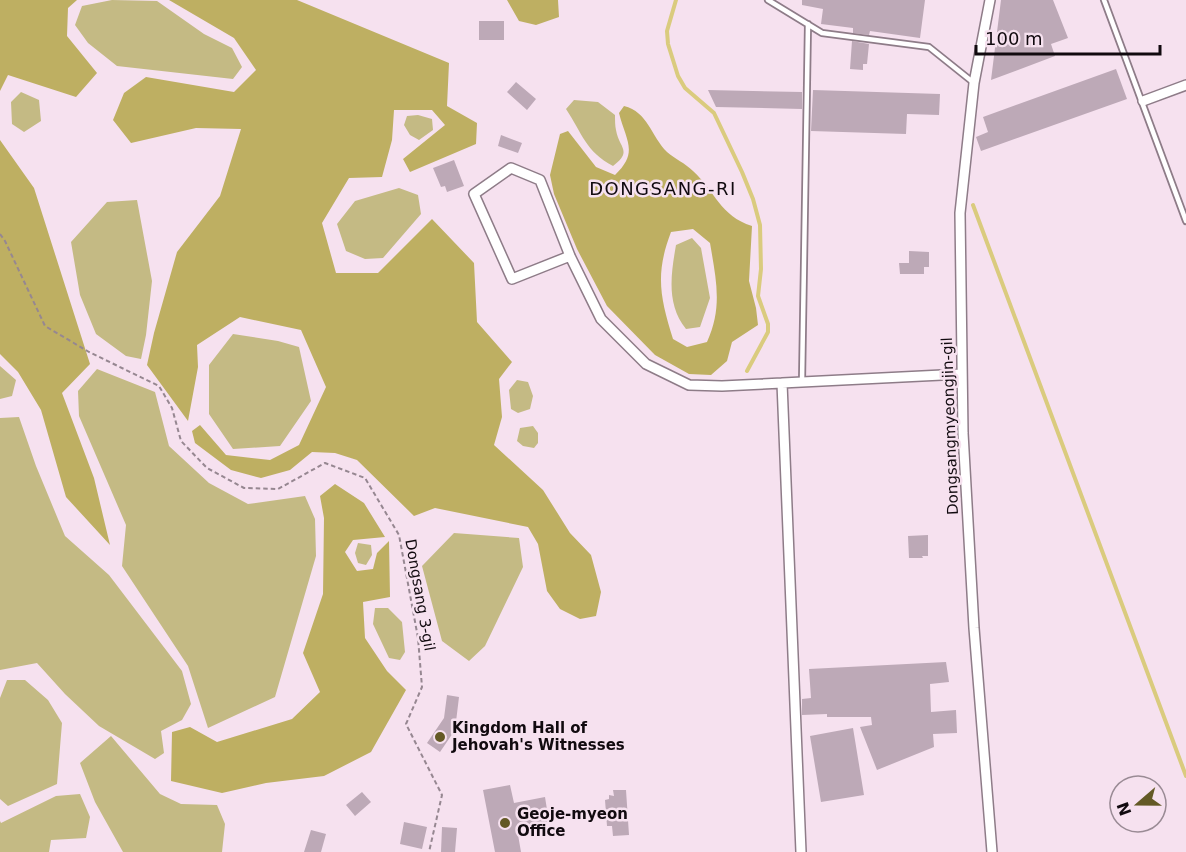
<svg xmlns="http://www.w3.org/2000/svg" width="1186" height="852" font-family="'DejaVu Sans',sans-serif">
<style>
.green{fill:#c4ba84}
.forest{fill:#beaf62;fill-rule:evenodd}
.lines{fill:none;stroke-linecap:round;stroke-linejoin:round}
.stream{stroke:#dacb7e;stroke-width:4}
.building{fill:#bda9b7}
.service-casing{stroke:#8e7c88;stroke-width:8}
.minor-casing{stroke:#8e7c88;stroke-width:12}
.path{stroke:#968791;stroke-width:2;stroke-dasharray:4.5 3;stroke-linecap:butt}
.service{stroke:#fff;stroke-width:4.5}
.minor{stroke:#fff;stroke-width:9}
.poi-dot{fill:#635925;stroke:#f6e1ef;stroke-width:2}
.labels{text-anchor:middle;dominant-baseline:central;stroke-width:5;stroke-linejoin:round;paint-order:stroke}
.street-label{font-size:15px;fill:#110a0f;stroke:#f6e1ef}
.poi-label{font-size:15px;font-weight:bold;fill:#110a0f;stroke:#f6e1ef;text-anchor:start}
.quarter-label{font-size:18px;letter-spacing:1.5px;fill:#110a0f;stroke:#f6e1ef}
</style>
<rect width="100%" height="100%" fill="#f6e1ef"/>
<path class="green" d="M112 0 157 1 204 34 232 48 242 67 233 79 117 66 88 43 75 25 82 6Z
M21 92 39 100 41 121 24 132 12 124 11 102Z
M574 100 598 102 615 115C615 120 615 126 616 130 619 148 633 151 613 166 586 152 582 133 566 109Z
M418 115 432 119 433 130 419 140 410 135 404 125 407 116Z
M399 188 418 195 421 214 383 258 365 259 346 251 337 224 355 201Z
M137 200 152 281 146 335 141 359 126 356 96 334 80 295 71 242 107 202Z
M692 238 701 248 710 298 700 327 686 329C666 304 671 274 676 245Z
M233 334 278 341 299 347 311 401 280 446 233 449 209 414V365Z
M0 366 16 380 12 396 0 399Z
M97 369 155 392 169 446 209 483 248 504 305 496 315 519 316 556 275 697 208 728 188 666 122 566 126 525 79 416 78 391Z
M517 380 528 382 533 396 530 409 518 413 511 409 509 390Z
M19 417 36 466 65 536 109 575 182 671 191 704 182 720 161 731 164 753 155 759 99 726 65 694 37 663 0 670V418Z
M533 426 538 433V443L534 448 523 446 517 441 520 428Z
M454 533 519 538 523 567 485 646 469 661 442 641 422 566Z
M358 543 371 545 372 555 366 565 358 563 355 553Z
M375 608H388L402 622 405 652 400 660 389 658 373 624Z
M7 680H25L48 700 62 723 57 784 8 806 0 799V698Z
M111 736 160 794 181 804 217 805 225 824 222 852H123L95 802 80 763Z
M80 794 90 817 86 838 51 840 49 852H0V821L1 823 56 796Z"/>
<path class="forest" d="M0 0H77L68 8 67 36 97 73 76 97 8 75 0 91Z
M169 0H297L449 63 447 106 477 123 476 144 410 172 403 159 445 125 432 110H394L392 140 382 177 349 178 322 223 336 273H378L432 219 474 263 477 322 512 362 499 379 502 417 494 445 543 490 570 533 591 555 601 592 596 616 580 619 560 609 547 591 538 544 528 527 435 508 414 516 357 460 335 453 312 452 290 470 261 478 231 470 195 443 192 431 200 425 226 455 270 460 299 445 326 387 301 330 240 317 197 345 198 367 188 421 147 365 154 333 177 252 220 196 241 129 196 128 131 143 113 120 124 93 146 77 234 92 256 70 234 38Z
M507 0H558L559 17 536 25 519 21Z
M624 106C648 112 651 136 667 152 675 159 685 163 693 171 715 191 720 216 752 226L749 281 756 308 758 325 732 342 727 361 711 375 689 374 655 355 607 306 577 249 554 194 550 175 560 134 568 131 596 167 615 175C639 152 626 141 619 113ZM693 229 710 243C716 279 723 307 707 342L687 347 673 339C660 297 655 274 671 232Z
M0 140 34 188 90 364 62 393 94 478 110 545 66 497 41 410 18 372 0 354Z
M335 484 364 503 385 537 353 540 345 552 357 571 373 569 377 553 389 541 390 597 363 602 365 638 387 671 406 690 371 752 324 776 266 783 222 793 171 781 172 732 190 727 217 742 292 719 320 692 303 653 323 594 324 518 320 496Z"/>
<g class="lines">
<path class="stream" d="M676 0 667 31 668 44 678 76 685 88 714 113 742 172 753 199 760 225 761 269 758 296 768 324V332L747 371
M973 205 1186 776"/>
</g>
<path class="building" d="M802 0H925L920 38 870 31 869 35 853 33V28L821 24 823 9 802 5Z
M1001 0H1053L1068 38 1051 44 1055 56 991 80Z
M479 21H504V40H479Z
M852 41 869 44 867 64H863V70L850 69Z
M1116 69 1127 99 981 151 976 137 988 132 983 117Z
M516 82 536 99 527 110 507 92Z
M708 90 802 92V109L716 107Z
M813 90 940 94 939 115 907 114 906 134 811 131Z
M501 135 522 143 518 153 498 146Z
M454 160 464 186 447 192 445 186 441 187 433 168Z
M909 251 929 252V267H924V274H900L899 263H909Z
M928 535V556H922L923 558H909L908 536Z
M946 662 949 682 930 684 931 712 956 710 957 733 933 734 934 747 877 770 860 727 872 725 871 717H827V714L802 715V699L811 698 809 669Z
M447 695 459 697 455 730 440 752 427 743 444 718Z
M853 728 864 795 821 802 810 736Z
M510 785 514 803 545 797 549 822 517 829 521 852H495L483 790Z
M613 790H626L629 835 613 836 612 826H607L605 800 609 799V795L614 796Z
M362 792 371 802 355 816 346 805Z
M404 822 427 827 422 849 400 844Z
M442 827 457 828 455 852H441Z
M311 830 326 834 321 852H304Z"/>
<g class="lines">
<defs>
<path id="service" d="M768 0 822 33 929 47 974 83
M1104 0 1186 221
M802 382 808 24"/>
<path id="minor" d="M990 0 974 83 960 213 963 433 974 628 992 852
M1143 101 1186 85
M570 256 512 279 474 194 511 168 540 180 570 256 601 319 646 364 689 385 722 386 962 374
M782 383 801 852"/>
</defs>
<use href="#service" class="service-casing"/>
<use href="#minor" class="minor-casing"/>
<path class="path" d="M0 234 5 241 45 326 89 352 159 386 172 408 181 441 207 468 244 488 278 489 325 463 365 478 399 535 418 638 422 687 406 724 442 795 429 852"/>
<use href="#service" class="service"/>
<use href="#minor" class="minor"/>
</g>
<g class="poi-dot">
<circle cx="440" cy="737" r="6"/>
<circle cx="505" cy="823" r="6"/>
</g>
<g class="labels">
<g class="street-label">
<text transform="translate(950 426) rotate(-92)">Dongsangmyeongjin-gil</text>
<text transform="translate(420 595) rotate(80)">Dongsang 3-gil</text>
</g>
<g class="poi-label">
<text x="452" y="728">Kingdom Hall of<tspan x="452" dy="17">Jehovah's Witnesses</tspan></text>
<text x="517" y="814">Geoje-myeon<tspan x="517" dy="17">Office</tspan></text>
</g>
<g class="quarter-label">
<text x="663" y="188">DONGSANG-RI</text>
</g>
</g>
<g transform="translate(1138 804) rotate(250)"><circle r="28" fill="#f6e1ef" stroke="#9a8b95" stroke-width="1.5"/>
<path d="M0-4.5L10 22L0 15L-10 22Z" fill="#635925"/>
<text y="-9" font-size="16" font-weight="bold" text-anchor="middle" fill="#110a0f">N</text>
</g>
<path d="M976 45v9h184v-9" fill="none" stroke="#110a0f" stroke-width="3"/>
<text x="985" y="45" font-size="18" fill="#110a0f" stroke="#f6e1ef" stroke-width="4.5" paint-order="stroke">100 m</text>
</svg>
